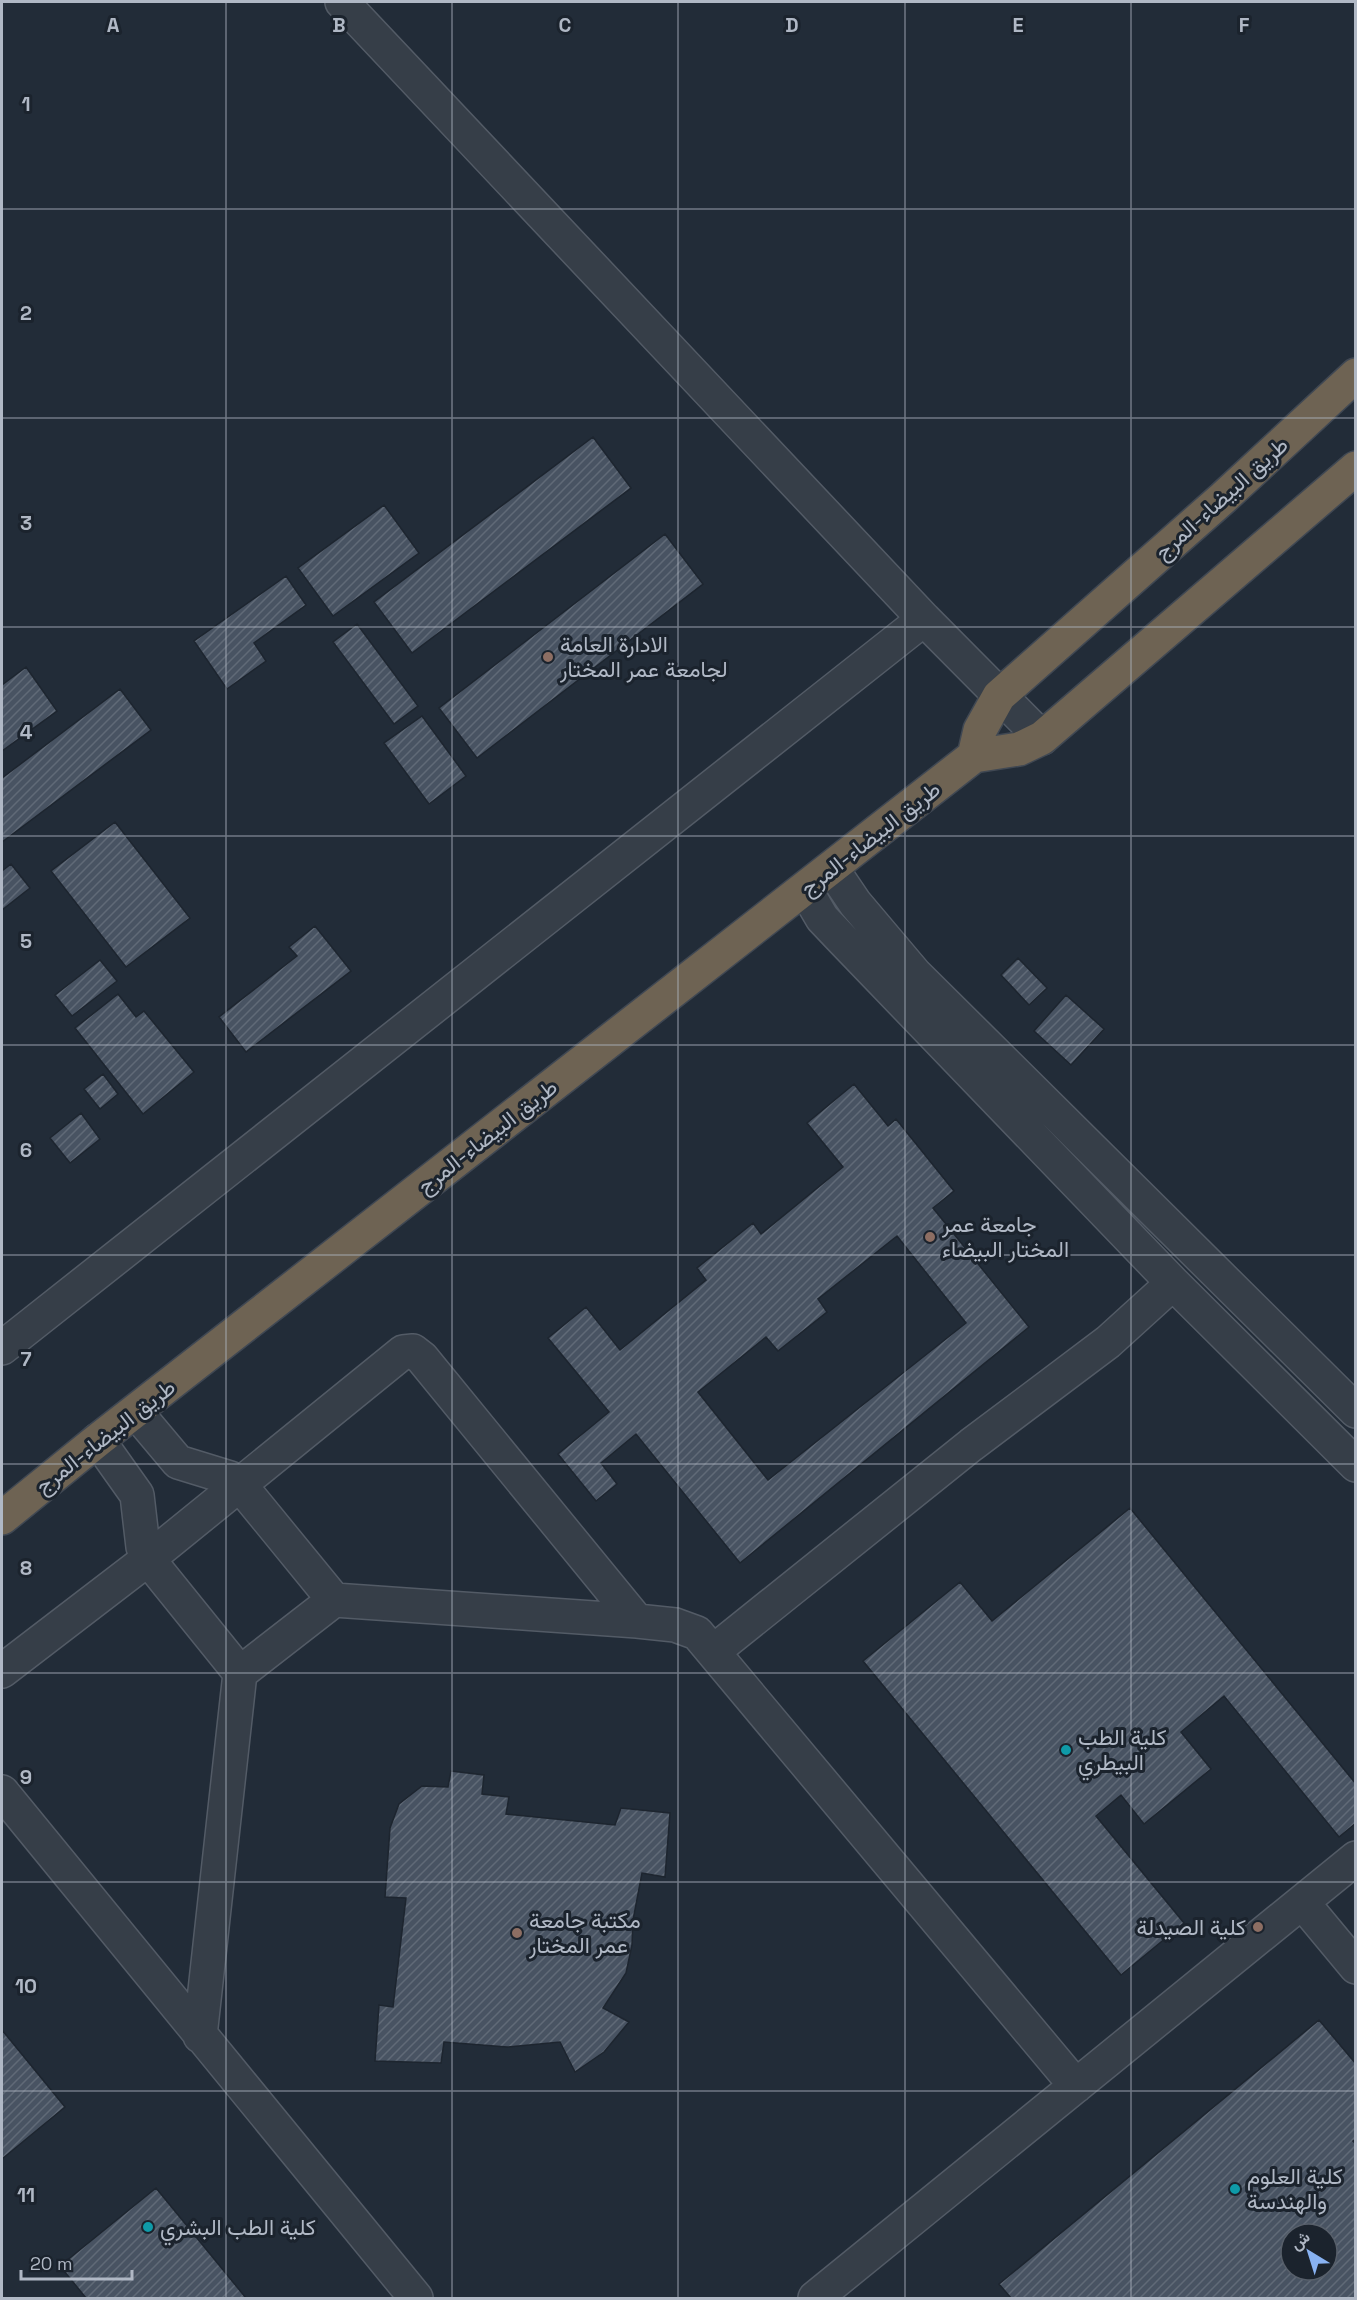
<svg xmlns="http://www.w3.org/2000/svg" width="1357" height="2300" font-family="'Space Grotesk',Vazirmatn,sans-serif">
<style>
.building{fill:url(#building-hatch);stroke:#1d252f;stroke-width:1.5;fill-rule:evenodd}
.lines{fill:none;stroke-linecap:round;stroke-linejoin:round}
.minor-casing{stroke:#535b66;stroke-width:36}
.highway-casing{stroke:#404853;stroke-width:36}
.minor{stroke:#363e48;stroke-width:33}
.highway{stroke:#6e6353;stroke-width:33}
.grid{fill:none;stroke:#b0b8c5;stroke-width:1.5;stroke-opacity:0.55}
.education-dot{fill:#8d6e63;stroke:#1b232d;stroke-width:2}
.culture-dot{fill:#0f9aa8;stroke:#1b232d;stroke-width:2}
.labels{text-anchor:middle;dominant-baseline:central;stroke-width:6;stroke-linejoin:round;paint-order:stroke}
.street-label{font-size:22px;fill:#b0b8c5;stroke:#1b232d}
.poi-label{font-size:22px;fill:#b0b8c5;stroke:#1b232d;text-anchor:start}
.grid-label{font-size:20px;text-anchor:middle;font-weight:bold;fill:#b0b8c5;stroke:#1b232d;stroke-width:6;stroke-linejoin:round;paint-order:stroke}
</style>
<defs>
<pattern id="building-hatch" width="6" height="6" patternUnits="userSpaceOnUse" patternTransform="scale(1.5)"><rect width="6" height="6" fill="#485362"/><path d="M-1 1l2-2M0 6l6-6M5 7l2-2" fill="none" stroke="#606a77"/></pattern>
</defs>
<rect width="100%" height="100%" fill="#222c38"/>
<path class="building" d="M593 437 631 488 412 653 374 602Z
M384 505 419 553 333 616 298 568Z
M665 534 703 584 477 758 439 708Z
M286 576 306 605 254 643 266 661 227 689 194 641Z
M357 624 418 706 394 724 333 642Z
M26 667 57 711 2 751V685Z
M120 689 151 730 2 842V778Z
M422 716 466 776 429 804 384 743Z
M115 822 190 918 126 967 51 871Z
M11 864 30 888 2 910V871Z
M315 926 351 971 246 1052 219 1017 297 956 289 947Z
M1018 958 1047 988 1029 1005 1001 975Z
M100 960 117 981 72 1016 55 995Z
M118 994 136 1017 144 1011 194 1072 143 1114 75 1028Z
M1066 995 1104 1029 1071 1065 1034 1031Z
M103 1074 118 1094 100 1109 84 1089Z
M854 1084 888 1126 896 1119 954 1191 933 1208 1029 1327 740 1563 636 1434 601 1463 617 1484 596 1501 558 1454 609 1412 548 1338 586 1307 620 1350 706 1280 697 1268 753 1223 761 1234 843 1167 807 1123ZM897 1236 966 1323 768 1480 698 1392 766 1337 778 1351 827 1312 818 1299Z
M81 1113 100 1139 70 1163 50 1138Z
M1130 1508 1356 1784V1823L1339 1837 1224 1696 1181 1732 1211 1769 1144 1824 1121 1795 1096 1816 1184 1923 1121 1975 863 1661 960 1582 992 1621Z
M451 1771 484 1775 482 1794 509 1797 506 1814 615 1825 621 1808 670 1813 665 1877 642 1873 633 1920 632 1945 626 1973 603 2008 629 2022 604 2052 575 2072 560 2042 507 2047 444 2042 441 2063 375 2061 379 2005 393 2007 406 1898 385 1897 390 1828 399 1804 422 1786 448 1787Z
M1319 2020 1356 2064V2139L1353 2141 1356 2144V2298H1011L999 2284ZM1291 2234H1327V2270H1291Z
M2 2030 65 2107 2 2159Z
M156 2188 246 2298H86L60 2266Z"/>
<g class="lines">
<defs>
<path id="minor" d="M342 2 924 619 1042 738
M832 869 855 903 915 974 1356 1411
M805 889 822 918 840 937 1173 1283 1356 1465
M2 1348 924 619
M136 1412 178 1462 230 1478 240 1485 334 1600
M98 1440 137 1495 143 1547 148 1559 240 1673
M714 1651 971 1445 1108 1342 1173 1283
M2 1671 148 1559 403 1352 413 1351 422 1358 637 1621
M2 1792 416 2298
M1302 1902 1356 1967
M200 2036 240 1673 334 1600 637 1621 675 1625 697 1633 1076 2086
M815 2298 1356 1858"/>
<path id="highway" d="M974 756 980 730 999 696 1223 498 1356 375
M2 1518 98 1440 974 756 1019 749 1042 738 1356 468"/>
</defs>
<use href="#minor" class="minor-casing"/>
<use href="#highway" class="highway-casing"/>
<use href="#minor" class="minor"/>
<use href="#highway" class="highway"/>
</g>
<path class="grid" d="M226 2V2298M452 2V2298M678 2V2298M905 2V2298M1131 2V2298M2 209H1356M2 418H1356M2 627H1356M2 836H1356M2 1045H1356M2 1255H1356M2 1464H1356M2 1673H1356M2 1882H1356M2 2091H1356"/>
<g class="education-dot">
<circle cx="548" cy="657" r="6"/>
<circle cx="930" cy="1237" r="6"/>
<circle cx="1258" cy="1927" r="6"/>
<circle cx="517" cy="1933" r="6"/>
</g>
<g class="culture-dot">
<circle cx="1066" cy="1750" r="6"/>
<circle cx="1235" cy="2189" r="6"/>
<circle cx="148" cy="2227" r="6"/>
</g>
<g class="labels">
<g class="street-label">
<text transform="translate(1221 498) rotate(-42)">طريق البيضاء-المرج</text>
<text transform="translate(870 838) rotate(-38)">طريق البيضاء-المرج</text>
<text transform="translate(487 1136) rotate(-38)">طريق البيضاء-المرج</text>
<text transform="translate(105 1436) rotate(-38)">طريق البيضاء-المرج</text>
</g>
<g class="poi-label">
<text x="560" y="644">الادارة العامة<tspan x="560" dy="25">لجامعة عمر المختار</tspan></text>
<text x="942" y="1224">جامعة عمر<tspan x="942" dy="25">المختار البيضاء</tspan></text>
<text x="1078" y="1737">كلية الطب<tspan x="1078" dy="25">البيطري</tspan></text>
<text x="529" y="1920">مكتبة جامعة<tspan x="529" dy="25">عمر المختار</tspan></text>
<text x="1246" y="1927" text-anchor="end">كلية الصيدلة</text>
<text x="1247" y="2176">كلية العلوم<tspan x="1247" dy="25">والهندسة</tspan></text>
<text x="160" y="2227">كلية الطب البشري</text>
</g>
</g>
<g class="grid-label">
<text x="113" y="32">A</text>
<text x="339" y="32">B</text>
<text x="565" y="32">C</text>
<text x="792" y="32">D</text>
<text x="1018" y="32">E</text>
<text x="1244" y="32">F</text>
<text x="26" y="111">1</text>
<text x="26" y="320">2</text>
<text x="26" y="530">3</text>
<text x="26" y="739">4</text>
<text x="26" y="948">5</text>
<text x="26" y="1157">6</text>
<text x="26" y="1366">7</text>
<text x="26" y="1575">8</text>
<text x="26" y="1784">9</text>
<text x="26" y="1993">10</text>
<text x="26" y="2202">11</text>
</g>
<rect width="1357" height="2300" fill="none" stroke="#b0b8c5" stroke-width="6"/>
<g transform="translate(1309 2252) rotate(322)"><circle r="28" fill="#1b232d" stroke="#575f6a" stroke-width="1.5"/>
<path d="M0-4.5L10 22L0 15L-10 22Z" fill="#88b2f2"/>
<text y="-9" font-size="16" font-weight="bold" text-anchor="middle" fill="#b0b8c5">ش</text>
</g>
<path d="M21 2270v9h111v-9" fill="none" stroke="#b0b8c5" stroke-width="3"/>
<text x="30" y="2270" font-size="18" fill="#b0b8c5" stroke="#1b232d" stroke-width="4.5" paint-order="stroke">20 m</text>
</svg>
